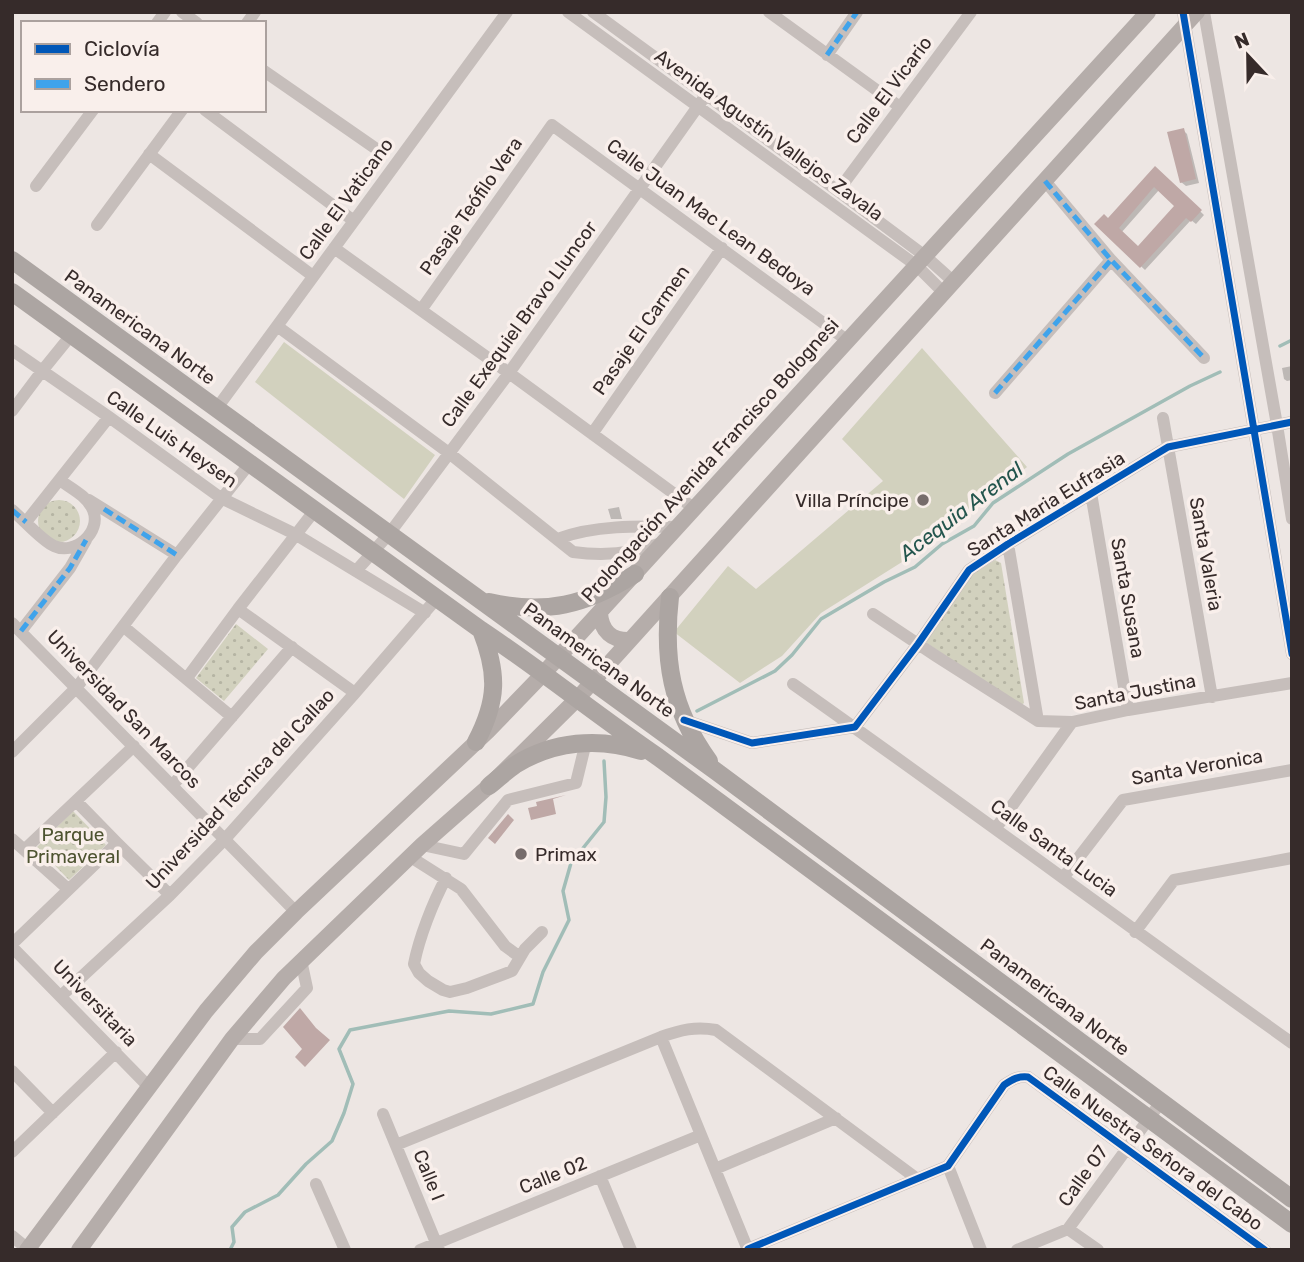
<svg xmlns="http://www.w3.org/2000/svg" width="1304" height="1262" font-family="Rubik,sans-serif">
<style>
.green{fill:#d2d1be}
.park{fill:url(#park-dots)}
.shadow{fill:#0003;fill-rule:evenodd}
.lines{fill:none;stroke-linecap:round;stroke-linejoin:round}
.stream{stroke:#a1bdb7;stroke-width:3.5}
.building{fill:#bfa8a6;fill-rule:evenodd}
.minor{stroke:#c6bebb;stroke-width:12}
.major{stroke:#b5adaa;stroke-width:16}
.highway{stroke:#aca5a2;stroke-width:18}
.quiet{stroke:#3fa3eb;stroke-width:5;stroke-dasharray:10 5;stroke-linecap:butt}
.cycleway-casing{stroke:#f9efeb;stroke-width:11}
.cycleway{stroke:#0057b8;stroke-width:7}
.poi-dot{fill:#766c6b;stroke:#f9efeb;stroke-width:2.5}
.labels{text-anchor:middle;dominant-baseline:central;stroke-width:7;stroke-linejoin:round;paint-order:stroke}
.street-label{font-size:19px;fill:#362b2a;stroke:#f9efeb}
.poi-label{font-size:19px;fill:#362b2a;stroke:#f9efeb;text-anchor:end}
.park-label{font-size:19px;fill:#4d5330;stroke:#f9efeb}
.water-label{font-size:21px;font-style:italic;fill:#23554d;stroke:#f9efeb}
</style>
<defs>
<pattern id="park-dots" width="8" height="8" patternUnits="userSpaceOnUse" patternTransform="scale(1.75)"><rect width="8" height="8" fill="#d2d1be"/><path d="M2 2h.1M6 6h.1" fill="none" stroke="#b5b4a3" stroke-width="1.8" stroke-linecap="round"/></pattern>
</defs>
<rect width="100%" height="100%" fill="#ede6e3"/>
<path class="green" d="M284 342 435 455 404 499 255 382Z
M922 348 1027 467 961 519 902 562 821 613 782 656 740 683 674 632 728 566 756 589 883 481 842 439Z"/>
<path class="park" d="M38 521a21 21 0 1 1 42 0a21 21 0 1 1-42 0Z
M995 560 1001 563 1024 703 1019 707 924 641 970 576Z
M236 624 268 649 224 701 196 678Z
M73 811 106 845 69 880 37 847Z"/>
<path class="shadow" d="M1183 130 1187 134 1199 183 1186 186 1181 182Z
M1155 168 1204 215 1196 224 1191 220 1145 270 1096 224 1108 220ZM1159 190 1176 206 1138 249 1121 233Z
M1292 366V380L1287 381 1284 379 1282 368Z
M619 507 622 519H611L608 509Z"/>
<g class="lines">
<path class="stream" d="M1280 346 1292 340
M697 711 775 671 792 655 821 619 884 582 915 567 942 544 974 526 993 503 1068 454 1190 386 1220 372
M230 1250 234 1242 232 1227 245 1212 278 1195 306 1164 332 1141 344 1113 353 1084 339 1049 350 1030 449 1011 491 1014 533 1004 543 972 569 920 563 891 571 863 604 822 606 797 604 761"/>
</g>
<path class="building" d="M1184 128 1196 179 1180 183 1167 132Z
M1155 166 1202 210 1191 222 1186 218 1140 268 1094 224 1104 214 1108 218ZM1154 187 1174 206 1138 246 1119 228Z
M566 795 553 799 556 814 531 820 528 808 537 806 536 802Z
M508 814 514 820 495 844 488 838Z
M300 1008 316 1028 330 1040 305 1067 295 1057 302 1049 283 1027Z"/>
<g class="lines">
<path class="minor" d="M182 12 197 23
M568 12 917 266 944 293
M593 12 838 191 925 256 954 282
M769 12 900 107
M1183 12 1292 654
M1204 12 1277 425 1292 519
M157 23 165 12
M247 23 255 12
M827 55 857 12
M264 71 375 148
M205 110 354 221
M149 154 313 276
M1045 181 1111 260 1204 358
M36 186 93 110
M838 191 971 12
M97 225 182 110
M334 248 509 373 695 509
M421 310 552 125 848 341
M277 326 449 453 573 552C603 556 633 554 661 543
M12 350 109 417 221 498 295 534 425 613
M995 393 1111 260
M217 408 507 12
M12 411 42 371 72 334
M1163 418 1212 697
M592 434 722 248
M1091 493 1128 710
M89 500 177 555
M12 510C23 519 42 541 54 546 75 556 102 532 93 510 87 496 72 489 61 481
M26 522 109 417
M557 539C594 525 638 526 677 527
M1008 544 1038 721
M356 571 389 534 509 373 706 95
M238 609 355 693
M873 614 936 656 1038 721 1072 722
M12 623 296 912
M124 627 232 717
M21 631 70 568 86 540
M187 678 238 609 315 510
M793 684C960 802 1125 924 1292 1043
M684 720 752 743 855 727 918 644 969 570 1008 544 1168 447 1292 422
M12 752 77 687 177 555 250 463
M172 786 292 647
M76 801 117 843 170 895
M996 828 1072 722 1128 710 1292 683
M12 839 68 889
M422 845 464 854 508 800 576 783 586 742
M24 850 134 746
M409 856 461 889 505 946 520 957
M446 878C433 902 419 938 414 964L419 973 428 981 443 990 450 992 467 988 512 971 525 949 542 932
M1063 878 1123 800 1292 770
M1135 932 1174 880 1292 858
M12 944 117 843
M12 947 149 1087
M61 996 170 895 225 839 355 693 437 598
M661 1037 748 1250
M232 1039H260L307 988 301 960
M12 1071 53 1113
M383 1114 439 1250
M396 1145 661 1037C680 1030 696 1026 716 1030L916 1178
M12 1152 116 1052
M948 1166 981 1250
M715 1169 836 1118
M600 1176 631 1250
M316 1184 345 1250
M1068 1229 1098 1250
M12 1236 29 1250
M748 1249 948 1166 1004 1085C1013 1079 1018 1076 1028 1077L1265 1250
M420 1250 701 1135
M1017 1250 1068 1229 1161 1102"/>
<path class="major" d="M600 613C601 631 612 641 630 640
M27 1250 206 1011 256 952 296 912 488 731 543 674 1148 12
M79 1250 232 1039 284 978 422 845 489 786 577 699 1197 12"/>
<path class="highway" d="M12 260 717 772 1292 1199
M12 292 481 630C541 670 598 716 658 757L1292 1224
M670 597C663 659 671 709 709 761
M489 602C546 615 586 605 635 574
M476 742C498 700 498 673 481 630
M489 786C498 779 506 771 515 765 553 741 599 737 641 751"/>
<path class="quiet" d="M827 55 857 12
M1045 181 1111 260 1204 358
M995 393 1111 260
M104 509 177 555
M12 510 26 522
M21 631 70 568 86 540"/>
<defs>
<path id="cycleway" d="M1183 12 1292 654
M684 720 752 743 855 727 918 644 969 570 1008 544 1168 447 1292 422
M748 1249 948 1166 1004 1085C1013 1079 1018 1076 1028 1077L1265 1250"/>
</defs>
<use href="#cycleway" class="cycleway-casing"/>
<use href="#cycleway" class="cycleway"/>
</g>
<g class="poi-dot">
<circle cx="923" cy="500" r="7"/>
<circle cx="521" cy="854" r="7"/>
</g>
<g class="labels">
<g class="street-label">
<text transform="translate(889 90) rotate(-53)">Calle El Vicario</text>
<text transform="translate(769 135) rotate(36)">Avenida Agustín Vallejos Zavala</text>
<text transform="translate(346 199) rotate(-54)">Calle El Vaticano</text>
<text transform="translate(471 206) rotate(-55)">Pasaje Teófilo Vera</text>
<text transform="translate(711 217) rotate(36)">Calle Juan Mac Lean Bedoya</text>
<text transform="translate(519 324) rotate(-54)">Calle Exequiel Bravo Lluncor</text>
<text transform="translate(140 327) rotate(36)">Panamericana Norte</text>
<text transform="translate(641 330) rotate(-55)">Pasaje El Carmen</text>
<text transform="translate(172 439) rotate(35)">Calle Luis Heysen</text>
<text transform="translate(710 460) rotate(-48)">Prolongación Avenida Francisco Bolognesi</text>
<text transform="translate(1046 504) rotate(-32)">Santa Maria Eufrasia</text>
<text transform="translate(1206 554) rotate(80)">Santa Valeria</text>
<text transform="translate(1128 598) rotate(80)">Santa Susana</text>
<text transform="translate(599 660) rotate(36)">Panamericana Norte</text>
<text transform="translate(1135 692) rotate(-11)">Santa Justina</text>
<text transform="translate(124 709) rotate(46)">Universidad San Marcos</text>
<text transform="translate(1197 767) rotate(-10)">Santa Veronica</text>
<text transform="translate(240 789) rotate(-47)">Universidad Técnica del Callao</text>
<text transform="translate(1054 848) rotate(36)">Calle Santa Lucia</text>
<text transform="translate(1055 997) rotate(37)">Panamericana Norte</text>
<text transform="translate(95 1003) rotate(46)">Universitaria</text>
<text transform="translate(1153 1148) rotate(36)">Calle Nuestra Señora del Cabo</text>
<text transform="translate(429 1175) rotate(68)">Calle I</text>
<text transform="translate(553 1175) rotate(-22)">Calle 02</text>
<text transform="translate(1083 1176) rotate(-54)">Calle 07</text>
</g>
<g class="poi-label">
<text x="909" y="500">Villa Príncipe</text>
<text x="535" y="854" text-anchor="start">Primax</text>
</g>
<g class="park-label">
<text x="73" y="834">Parque<tspan x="73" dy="22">Primaveral</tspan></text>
</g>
<g class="water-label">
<text transform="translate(961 511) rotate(-37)">Acequia Arenal</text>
</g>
</g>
<rect width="1304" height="1262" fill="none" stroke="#362b2a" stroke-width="28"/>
<rect x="21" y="21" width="245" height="91" fill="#f9efeb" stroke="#aba19e" stroke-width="2"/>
<rect x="35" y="44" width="35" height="10" fill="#0057b8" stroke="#aba19e" stroke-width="2"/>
<text x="84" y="56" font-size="21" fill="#362b2a">Ciclovía</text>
<rect x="35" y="79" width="35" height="10" fill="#3fa3eb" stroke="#aba19e" stroke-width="2"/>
<text x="84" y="91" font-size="21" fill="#362b2a">Sendero</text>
<g transform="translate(1248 56) rotate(338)" stroke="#f9efeb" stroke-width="5" paint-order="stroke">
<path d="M0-5L12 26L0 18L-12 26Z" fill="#362b2a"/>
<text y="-10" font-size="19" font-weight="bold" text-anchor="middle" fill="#362b2a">N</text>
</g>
</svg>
